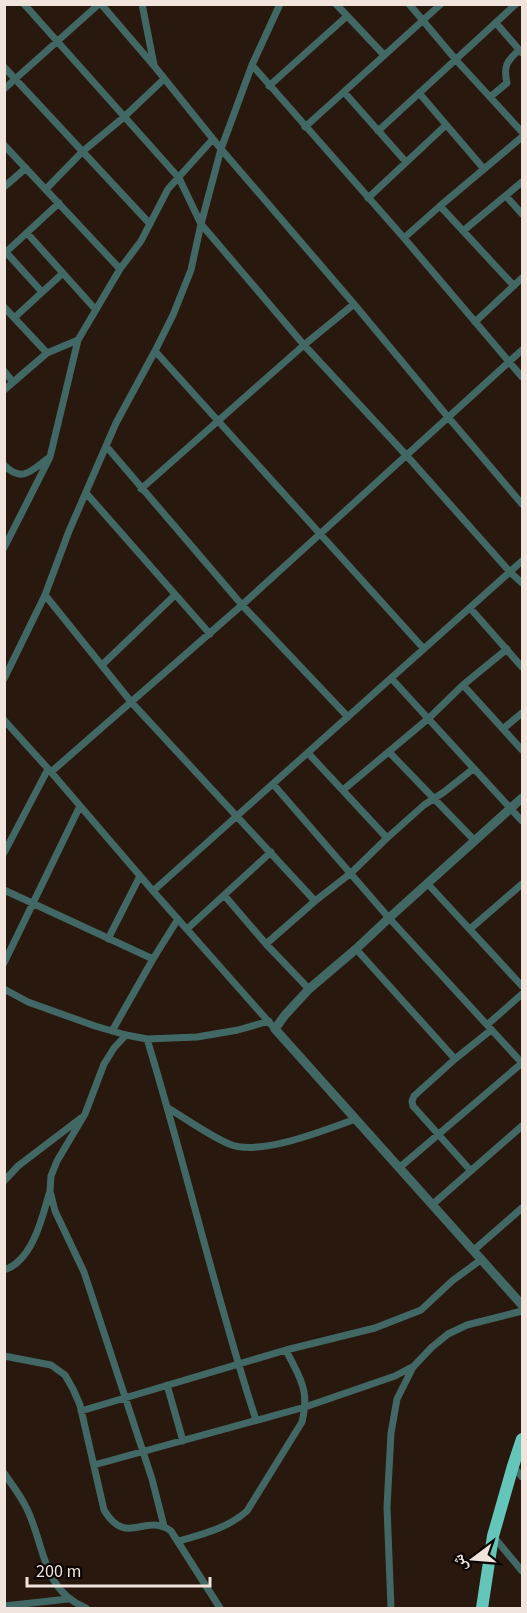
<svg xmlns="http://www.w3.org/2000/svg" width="527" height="1613" font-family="'Source Sans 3','Noto Naskh Arabic',sans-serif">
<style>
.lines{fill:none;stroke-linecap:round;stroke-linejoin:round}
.minor{stroke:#416864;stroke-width:7}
.tertiary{stroke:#416864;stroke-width:9}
.trunk{stroke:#64c6ba;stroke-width:12}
</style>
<rect width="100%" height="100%" fill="#29180e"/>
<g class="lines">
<path class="minor" d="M24 4 179 178 201 224 304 345 407 456 510 572 522 583
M101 4 155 67 221 149 354 304 448 417 522 504
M142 4 154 65
M336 4 384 55
M409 4 456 60 522 132
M496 23 522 53
M252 65 404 238 522 377
M4 67 150 224
M269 86 347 16
M4 89 99 4
M344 92 406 162
M419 93 484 169
M490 97 507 83C503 66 507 61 519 50
M305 127 441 4
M378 131 516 4
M4 145 120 269
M4 187 26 168
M46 189 82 152 124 117 164 79
M506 196 522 214
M368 198 446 125
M440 206 514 286
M463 231 522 182
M27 233 96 310
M404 238 440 206 522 137
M4 250 42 292
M6 252 59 203
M4 307 47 353 78 340 120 269 141 241 168 189 213 139
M14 318 63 273
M475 322 522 278
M155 351 424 649
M4 371 13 382
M4 390 47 353
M106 446 242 605 348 717
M4 465C22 483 31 471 47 459
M141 489 304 345 354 304
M86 493 210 634
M4 548 50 457 78 340
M45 595 132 703 315 901
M470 608 522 667
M102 665 175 595
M391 678 522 821
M4 679 45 595 69 531 116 423 155 351 173 315 191 270 201 224 221 149 252 65 280 4
M463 685 522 750
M4 720 51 772 153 891 275 1029
M504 728 522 713
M389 752 475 841
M308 753 387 838
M51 772 242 605 522 350
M273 784 389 918 522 1063
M343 790 429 718 463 685 507 649
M4 853 48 769
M427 883 522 986
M4 890 153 959
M153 891 522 561
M224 895 266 944 309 989
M187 929 271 852
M470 929 522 884
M108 939 140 876
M266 944 315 901 351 873 387 838 424 805 444 792 473 769
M356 949 455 1059
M4 963 80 806
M4 989 28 1002 95 1026 126 1035 147 1039 197 1037 238 1030 269 1021
M487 1025 522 994
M112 1031 153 959 178 919
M126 1035 114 1048 104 1064 85 1114 57 1161 51 1176 50 1191 55 1211 84 1272 152 1479 164 1526
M147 1039C186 1166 215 1295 256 1420
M168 1108C188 1120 208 1135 229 1144 260 1157 324 1130 356 1119
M399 1168 522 1063
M471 1171 413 1106 412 1101 414 1096 455 1059 491 1030
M4 1181 18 1166 81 1118
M433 1204 522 1126
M474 1250 522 1208
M4 1270C32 1261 42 1219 49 1194
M4 1356 51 1365 65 1375 73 1389 80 1405 104 1510C127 1548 144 1512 171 1531L220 1608
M167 1385 183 1441
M81 1411 286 1350 375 1328 421 1310 452 1281 482 1259
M94 1465 305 1407 395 1376 412 1367
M513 1466 522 1477
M4 1473C12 1485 21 1496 27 1509 45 1546 42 1590 86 1608
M493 1536 522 1571
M179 1541C203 1534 228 1528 247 1511L302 1422C304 1413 306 1402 304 1392 302 1378 292 1363 286 1350
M4 1606 68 1599
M391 1608 387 1507 391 1433 397 1399 413 1367 432 1347 448 1334 467 1325 522 1311"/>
<path class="tertiary" d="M522 798 389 918 356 949 309 989 285 1015 275 1029 522 1305"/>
<path class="trunk" d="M482 1608 493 1536 513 1466 522 1439"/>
</g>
<rect width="527" height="1613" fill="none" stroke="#f0e4dd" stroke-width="12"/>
<g transform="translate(473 1559) rotate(254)" stroke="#0c0503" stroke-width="4.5" paint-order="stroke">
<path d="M0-4.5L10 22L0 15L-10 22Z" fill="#f0e4dd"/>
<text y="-9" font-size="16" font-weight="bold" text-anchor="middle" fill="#f0e4dd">ش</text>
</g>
<path d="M27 1577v9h183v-9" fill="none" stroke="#f0e4dd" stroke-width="3"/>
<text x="36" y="1577" font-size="18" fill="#f0e4dd" stroke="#0c0503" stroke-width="4.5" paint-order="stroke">200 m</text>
</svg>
